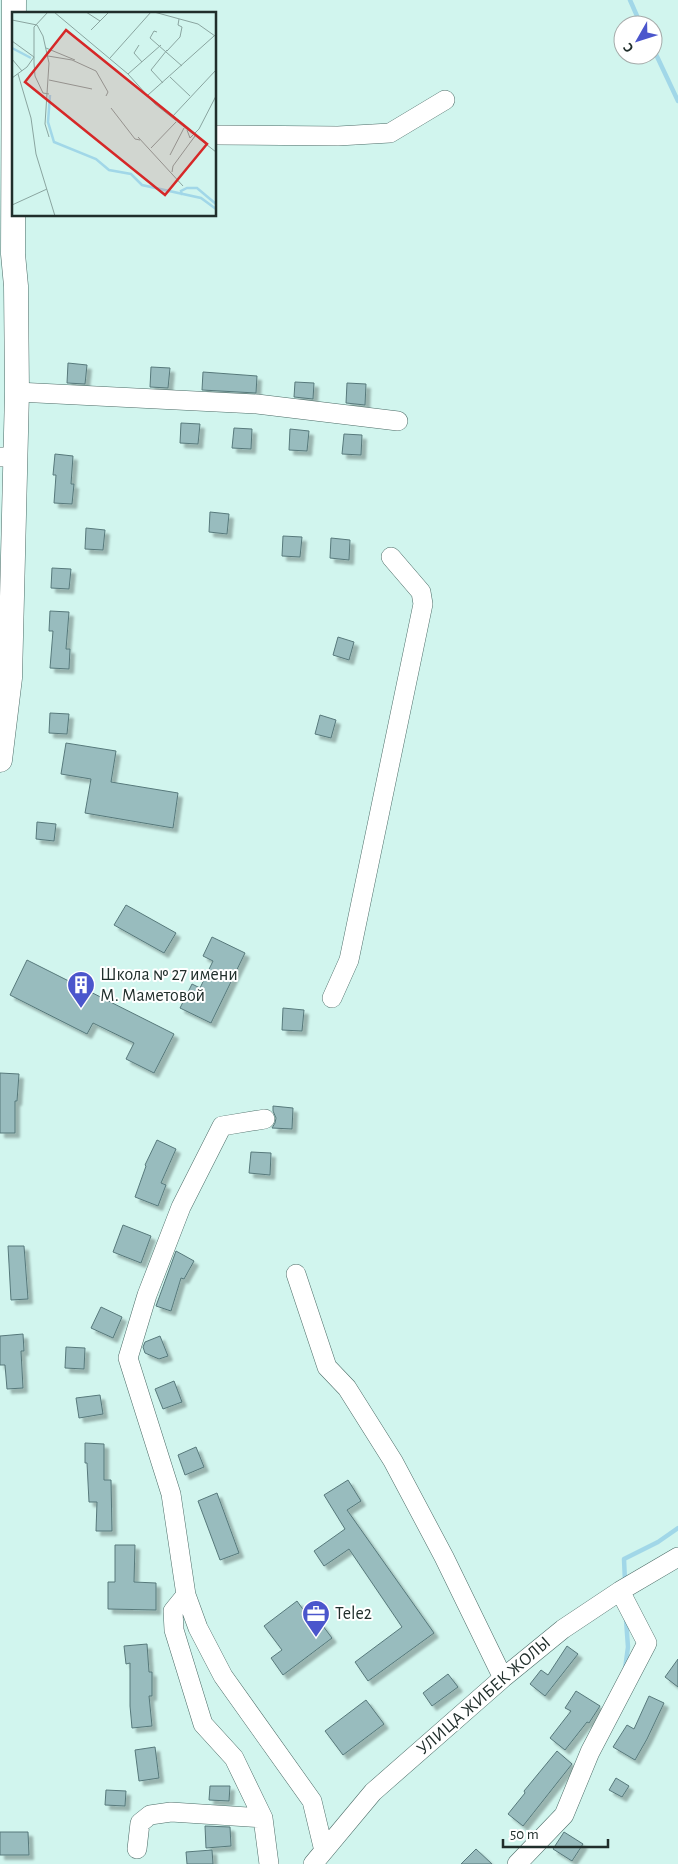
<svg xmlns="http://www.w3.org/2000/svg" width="678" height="1864" font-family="'Alegreya Sans',sans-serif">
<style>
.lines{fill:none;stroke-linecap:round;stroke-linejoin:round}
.stream{stroke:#a1d7e8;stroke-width:4.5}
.building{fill:#98bcbe;stroke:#57797b;filter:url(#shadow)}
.minor-casing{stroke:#4c6c67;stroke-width:20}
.major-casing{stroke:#4c6c67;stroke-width:25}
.minor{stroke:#fff;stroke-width:19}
.major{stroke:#fff;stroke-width:24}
.labels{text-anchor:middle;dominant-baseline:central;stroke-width:4;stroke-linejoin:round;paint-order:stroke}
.poi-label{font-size:18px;fill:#202e2b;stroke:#fff;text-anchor:start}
.street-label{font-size:18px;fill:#202e2b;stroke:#fff}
.inset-river{fill:none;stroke:#a1d7e8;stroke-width:2.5}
.inset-road{fill:none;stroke:#8aa5a0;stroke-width:1}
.view{fill:#d62828;fill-opacity:0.15;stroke:#d62828;stroke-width:2.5}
.inset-edge{fill:none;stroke:#202e2b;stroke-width:2.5}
</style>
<defs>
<filter id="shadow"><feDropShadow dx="4.5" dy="4.5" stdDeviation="1" flood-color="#0004"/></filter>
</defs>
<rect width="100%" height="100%" fill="#d1f5ee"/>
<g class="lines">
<path class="stream" d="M630 0 641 25
M653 48 678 101
M625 1582 624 1559 658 1542 678 1528
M625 1669 628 1647 626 1619"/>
</g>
<path class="building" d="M68 363 87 365 85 384 67 383Z
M151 367 170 368 168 388 150 387Z
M203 372 257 376 256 393 202 390Z
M295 382 314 383 313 399 294 397Z
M347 383 366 384 365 405 346 403Z
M181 423 200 424 198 444 180 443Z
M234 428 252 429 251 449 232 448Z
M290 429 309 431 307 451 289 450Z
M344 434 362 435 361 455 342 454Z
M55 454 73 456 71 484H74L72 504 54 503 56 475H53Z
M210 512 229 514 227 534 209 532Z
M86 528 105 530 103 550 85 549Z
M283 536 302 537 300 557 282 556Z
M331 538 350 540 349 560 330 558Z
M52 568 71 569 69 589 51 588Z
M50 611 69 612 66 649H70L69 669 50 668 53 631H49Z
M338 637 354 642 349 660 333 655Z
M50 713 69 714 67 734 49 733Z
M320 715 336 720 331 738 315 734Z
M66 743 116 751 111 782 178 793 173 828 85 813 91 779 61 774Z
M37 822 56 824 54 841 36 839Z
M126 905 176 933 164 953 114 925Z
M212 937 245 953 211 1023 180 1008 192 984 200 988 213 961 203 956Z
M27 960 174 1034 154 1073 126 1059 134 1043 93 1023 87 1034 10 995Z
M283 1008 304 1010 302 1031 282 1030Z
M0 1073 19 1074 17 1101H15V1133H0Z
M273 1106 293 1108 292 1129 272 1128 275 1123 276 1118 273 1111Z
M157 1140 176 1149 161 1183 166 1185 158 1206 135 1197 146 1166 145 1165Z
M251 1152 271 1153 270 1175 249 1173Z
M123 1225 151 1236 141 1263 113 1252Z
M8 1246H24L28 1299 11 1300Z
M176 1251 194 1261 184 1279 181 1278 171 1311 156 1306Z
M101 1307 122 1317 113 1338 91 1328Z
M23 1334 24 1351H21L23 1388 7 1389 5 1365H0V1336Z
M160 1336 168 1356 159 1359 145 1353 143 1347 145 1342Z
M66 1347 85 1348 84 1369 65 1368Z
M174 1381 182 1402 163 1409 155 1389Z
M100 1395 103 1414 79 1418 76 1398Z
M85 1443 104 1444V1480H111L112 1531H96L97 1502H89L87 1463H85Z
M196 1447 204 1467 185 1475 178 1455Z
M348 1480 361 1501 347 1510 434 1633 368 1681 355 1662 402 1627 349 1549 324 1566 314 1551 345 1529 324 1495Z
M217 1493 239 1553 220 1560 198 1501Z
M115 1545H135L134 1582 156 1583V1610L108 1609V1582H115Z
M297 1601 315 1626 320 1622 332 1638 283 1675 271 1658 282 1650 264 1626Z
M147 1644 149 1672H152V1696H149L152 1726 132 1728 130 1706V1663L126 1664 124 1646Z
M567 1646 578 1654 545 1696 530 1684 541 1670 548 1675Z
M678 1659V1687L665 1677Z
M448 1674 458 1687 432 1706 423 1693Z
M576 1691 600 1706 589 1723 587 1722 565 1750 550 1738 571 1711 565 1708Z
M649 1696 664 1703 647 1739 635 1760 613 1747 627 1725 634 1729Z
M366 1700 384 1724 343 1755 325 1731Z
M155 1747 159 1778 139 1781 135 1750Z
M557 1751 572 1764 523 1826 508 1814 525 1793 524 1791Z
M616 1778 629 1786 622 1797 609 1790Z
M210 1786H230L229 1801 209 1800Z
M106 1790 126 1791 125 1806 105 1805Z
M205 1826 230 1827 231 1846 206 1848Z
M0 1832H28L29 1855H0Z
M564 1832 583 1844 572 1861 553 1849Z
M476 1849 492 1864H461Z
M212 1850 213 1864H187L186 1852Z"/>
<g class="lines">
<defs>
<path id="minor" d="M215 135 338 136 390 133 445 100
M17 392 257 404 398 421
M0 457H15
M332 998 349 960 423 604 421 592 391 557
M265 1119 222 1126 181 1207 147 1295 128 1358 171 1494 186 1595 198 1628 223 1676 312 1801 324 1851
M296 1274 327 1367 347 1388 393 1461 444 1557 503 1678
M186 1595 173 1611 174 1630 203 1724 234 1758 263 1818 269 1864
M137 1849 140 1823 150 1815 171 1812 263 1818
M313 1864 373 1792 503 1678 563 1629 620 1591 678 1557
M517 1864 564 1815 590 1752 647 1643 620 1591"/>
<path id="major" d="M0 760 10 678 17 392 16 286 13 254 14 0"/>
</defs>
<use href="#minor" class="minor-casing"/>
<use href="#major" class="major-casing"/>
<use href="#minor" class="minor"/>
<use href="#major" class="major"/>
</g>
<defs>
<symbol id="building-pin" viewBox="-11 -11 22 30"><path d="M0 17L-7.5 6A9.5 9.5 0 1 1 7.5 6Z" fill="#4b56cc" stroke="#fff"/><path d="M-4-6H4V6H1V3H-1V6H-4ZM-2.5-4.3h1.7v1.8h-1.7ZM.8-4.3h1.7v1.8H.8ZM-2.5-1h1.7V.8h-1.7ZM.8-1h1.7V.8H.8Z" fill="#fff"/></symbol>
<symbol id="office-pin" viewBox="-11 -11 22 30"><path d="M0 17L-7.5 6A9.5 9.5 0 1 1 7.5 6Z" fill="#4b56cc" stroke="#fff"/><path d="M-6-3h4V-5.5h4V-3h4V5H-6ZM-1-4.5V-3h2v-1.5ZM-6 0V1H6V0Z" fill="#fff"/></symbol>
</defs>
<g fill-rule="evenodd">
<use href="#building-pin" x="65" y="969" width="32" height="43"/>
<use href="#office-pin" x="300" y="1598" width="32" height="43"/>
</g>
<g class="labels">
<g class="poi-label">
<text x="100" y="975">Школа № 27 имени<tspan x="100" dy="21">М. Маметовой</tspan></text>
<text x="335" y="1614">Tele2</text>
</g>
<g class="street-label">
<text transform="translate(484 1696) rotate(-41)">УЛИЦА ЖИБЕК ЖОЛЫ</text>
</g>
</g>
<g transform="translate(12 12)">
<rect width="204" height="204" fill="#d1f5ee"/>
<path class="inset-river" d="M0 36 19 46M38 83 36 110 42 130 84 147 97 158 119 162 130 173 189 186 204 197M170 183 169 179 175 176H185L204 192"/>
<path class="inset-road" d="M36 0 22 15V51L23 64 31 81 37 82M42 0 116 62 143 92 204 140M74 0 88 9M142 0 186 12 203 24M0 8 25 13 31 24 37 51 33 112 37 125M79 18 97 0M145 20 142 19 138 26 170 54M0 29 22 45 15 55 0 66M127 33 122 41 130 50M34 36 63 48M155 39 168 25 170 15 166 13 167 7M36 44 60 48 84 59 96 80 94 84M98 46 139 0M0 47 10 59M6 62 19 106 24 142 43 204M116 62 149 33M158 65 178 84M37 68 80 77M151 71 139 58 155 38M136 83 202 24M99 96 123 127 128 128M160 105 204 58M175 118 178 126 187 117 204 84M126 125 171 174M139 136 164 110M158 143 172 116M160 160 161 154 183 124M0 193 35 177"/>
<path class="view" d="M54 18 195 132 153 183 13 70Z"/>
<rect width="204" height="204" class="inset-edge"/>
</g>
<g transform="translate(638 40) rotate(231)"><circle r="24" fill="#ffffff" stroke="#a6abaa"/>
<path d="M0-4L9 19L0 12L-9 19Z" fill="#4b56cc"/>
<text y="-8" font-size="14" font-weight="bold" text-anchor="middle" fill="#202e2b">С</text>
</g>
<path d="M503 1839v8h105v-8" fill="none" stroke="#202e2b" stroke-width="2.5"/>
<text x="510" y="1839" font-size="15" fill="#202e2b" stroke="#ffffff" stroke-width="4" paint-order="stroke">50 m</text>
</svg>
